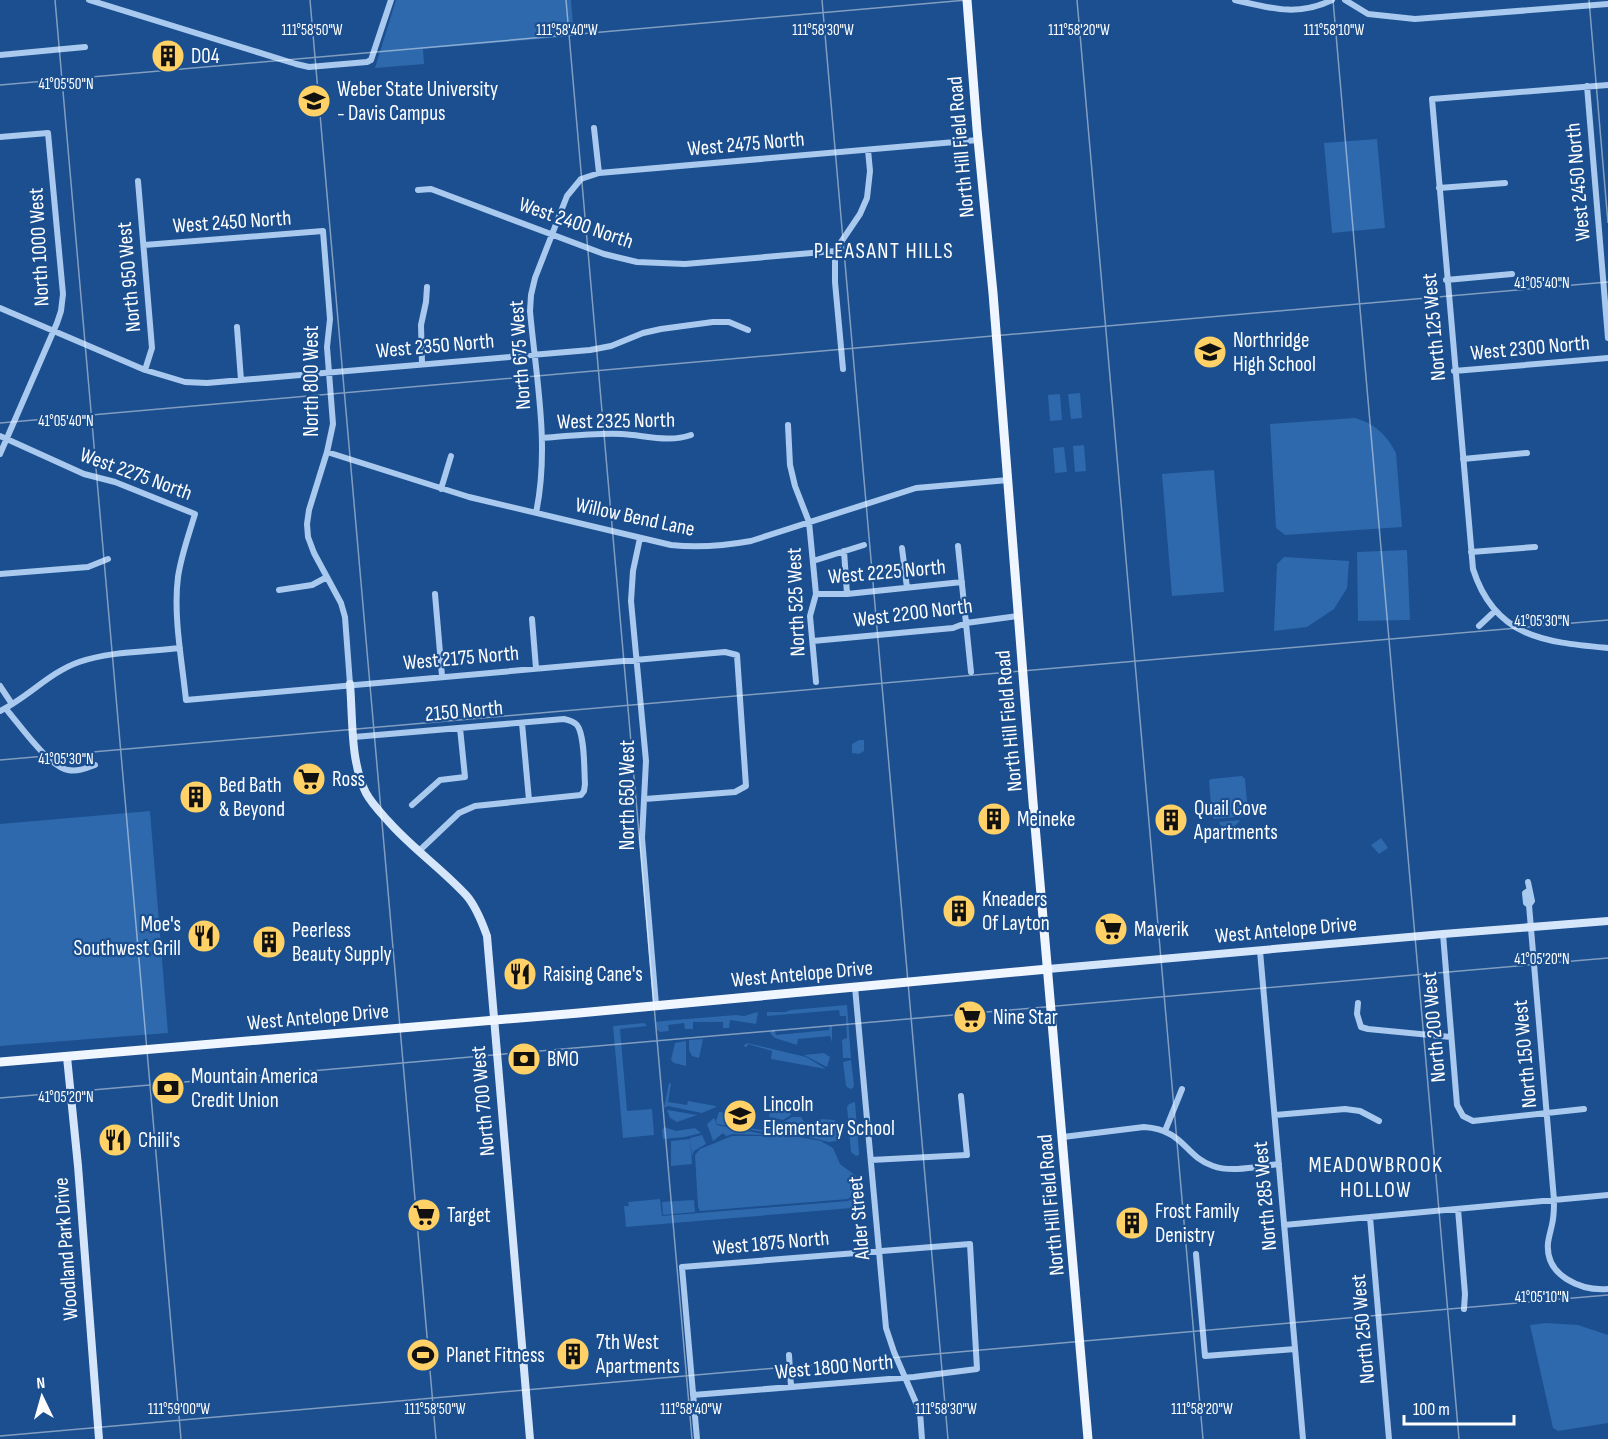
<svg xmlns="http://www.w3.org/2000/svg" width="1608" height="1439" font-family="'Sofia Sans Condensed',sans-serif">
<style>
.green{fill:#2e69ad}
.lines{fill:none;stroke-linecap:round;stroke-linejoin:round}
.street{stroke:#a9c9ee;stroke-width:6}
.secondary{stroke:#d6e6fa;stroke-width:8}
.primary{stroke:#f0f6ff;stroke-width:9}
.ticks{fill:none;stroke:#fff;stroke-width:1.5;stroke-opacity:0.45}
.labels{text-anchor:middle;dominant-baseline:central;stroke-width:4.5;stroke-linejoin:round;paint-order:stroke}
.poi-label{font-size:21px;fill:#fff;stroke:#1b4f8f;text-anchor:start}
.street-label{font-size:21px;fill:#fff;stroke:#1b4f8f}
.neighbourhood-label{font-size:22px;letter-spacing:1.5px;fill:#fff;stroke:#1b4f8f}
.ticks-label{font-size:15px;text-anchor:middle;fill:#fff;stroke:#1b4f8f;stroke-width:4.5;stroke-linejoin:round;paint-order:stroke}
</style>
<rect width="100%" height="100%" fill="#1b4f8f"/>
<path class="green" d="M396 0H571L574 36 423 49 424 64 375 68Z
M1377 139 1385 228 1332 233 1324 143Z
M1080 393 1082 418 1071 419 1068 394Z
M1060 394 1062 420 1050 421 1048 395Z
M1355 418C1375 424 1386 434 1396 453L1402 527 1285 535 1276 528 1270 424Z
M1084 445 1086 471 1075 472 1073 446Z
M1064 447 1067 472 1055 473 1053 448Z
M1214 470 1224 592 1172 596 1162 474Z
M1407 550 1410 620 1358 621 1357 552Z
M1284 557 1349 561 1347 588 1334 609 1307 627 1274 631 1277 564Z
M859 740H864V751L859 754 852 753V744Z
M1242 776 1245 779 1248 813 1246 816 1214 819 1212 816 1209 781 1211 779Z
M150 811 168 1033 0 1046V824Z
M1239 820 1240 821 1222 838V828L1219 822Z
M1381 838 1388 848 1379 854 1371 845Z
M847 1005 851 1058H843L842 1040 847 1038 846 1016H840L839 1010 767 1016V1012H785L791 1010Z
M758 1012 756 1024 730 1020 729 1028H723V1022H693V1029H685L684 1023 668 1025 669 1031 660 1032 657 1030 656 1022 663 1021 736 1015 744 1016Z
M644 1023 647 1026 620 1029 627 1111 652 1109 654 1135 623 1138 613 1026Z
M830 1025 832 1026V1042L830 1036 798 1039 797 1045 775 1038 770 1033 774 1029 776 1035 829 1030Z
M703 1039 699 1058 692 1056 689 1050V1040Z
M686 1041V1066L674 1063 671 1060 675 1043Z
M747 1043 806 1057 826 1069 771 1059 772 1051 748 1044 747 1047 743 1046Z
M824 1053 830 1057 827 1067 804 1055Z
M851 1060 854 1085 853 1088 850 1089 846 1086 843 1062Z
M669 1083 671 1084 668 1102 687 1105 688 1101 716 1106V1107L702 1113 668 1106 664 1108Z
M855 1102 859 1153V1155L856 1156 851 1152 847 1107 849 1104Z
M771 1108 790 1111 791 1115 783 1120 769 1117Z
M667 1110H668L697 1115 677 1122 670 1118Z
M719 1112 728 1113 726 1124 767 1131 769 1120 775 1122 776 1129 770 1133 717 1124 716 1121Z
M792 1117H801L804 1122 819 1124 821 1119 835 1120 837 1141 829 1142 799 1135H771L778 1130 779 1125Z
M714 1118 717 1125 768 1135 733 1134 726 1136 723 1133 713 1141 707 1124Z
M664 1127 676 1131 695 1128 701 1133 685 1137 663 1139 662 1130Z
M702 1135 706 1144 694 1151 692 1156 690 1138Z
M732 1136H794L821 1141 833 1148 840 1164 856 1176 857 1191 848 1199 700 1211 698 1207 695 1155 700 1149Z
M690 1139 692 1164 671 1166V1141Z
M860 1184H862L864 1207 626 1227 624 1206H629L628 1202 660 1199 662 1216 848 1201 856 1197Z
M694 1200 695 1212 663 1215 662 1202Z
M1546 1323 1578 1325 1608 1335V1423L1558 1431 1553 1428 1530 1325Z"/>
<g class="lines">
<path class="street" d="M89 0 296 64 309 67 367 62 371 60 391 0
M1235 0C1270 8 1297 17 1332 0
M1345 0 1368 14 1415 19 1608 4
M0 55 85 47
M1608 85 1432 99 1473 569C1495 638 1545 642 1608 648
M1587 86 1608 338
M594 128 599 173
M0 137 48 133 63 294 61 311 57 323 0 454
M138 181 152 348 145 370
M1439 188 1505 183
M418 190 431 189 604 254 637 262 685 264 835 251
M144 245 323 231 330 319 327 347 333 424 327 452 309 510 307 524 308 537 314 553 341 603 345 617 350 684
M1446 280 1512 274
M0 308 145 370 185 382 207 383 590 350 611 346 643 333 661 329 713 322H729L748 330
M237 327 241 380
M422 364 421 325 426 302 427 287
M843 369 835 282V251L860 214 867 198 870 171 868 150
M1454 371 1608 358
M788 425 790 465 795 486 809 522 816 594 810 616 816 682
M0 436 84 474 115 482 195 514C189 534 181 556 178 577 173 615 182 661 186 700L725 652 737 655 746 786 735 792 645 799
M542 438C568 436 595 433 621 434 644 435 669 443 691 435
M327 452 469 497 671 545C699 548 723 546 751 541L916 488 1008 480
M1463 459 1527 453
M441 489 451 456
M536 513C550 446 536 378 530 311L531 295 535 278 567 196 581 179 599 173 978 140
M640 538 633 571 631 601 646 761 642 838 656 1005
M958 546 971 672
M902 548 907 588
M844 551 847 594
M1471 552 1535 547
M813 561 864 545
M0 574 88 567 108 559
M279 590 312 585 327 577
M435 594 442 676
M816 594H847L962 582
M532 619 536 668
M1479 626 1495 611
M813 641 953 628 966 623 1018 616
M0 686 12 704
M6 709C19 724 49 767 68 770 78 772 87 768 95 765
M0 711C27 698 50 672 79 662 111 651 147 652 180 648
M522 723 529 800
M354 737 564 719C569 720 573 721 577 725 585 735 584 770 585 784L584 791 581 795 475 806 459 813 419 851
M412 805 440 780 465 777 460 728
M1528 882 1532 901 1529 905 1526 903 1525 893 1528 891
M1529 905 1554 1200C1554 1206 1554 1213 1553 1219 1552 1227 1549 1235 1548 1243 1545 1276 1581 1291 1608 1289
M1443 934 1457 1105 1463 1116 1473 1121 1584 1109
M1260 951 1303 1439
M855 987 886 1328 894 1352 920 1412 922 1439
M1358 1003 1357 1014 1361 1027 1368 1029 1451 1037
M1275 1115 1345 1109 1360 1111 1379 1121
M1165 1131 1182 1089
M1063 1137 1144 1127C1185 1130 1184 1156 1213 1166 1232 1173 1259 1166 1279 1164
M871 1160 967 1155 961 1096
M1458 1209 1465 1294 1464 1309
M1370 1217 1389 1439
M1284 1225 1608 1195
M1196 1254 1205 1356 1295 1349
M789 1355 791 1387
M693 1395 914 1377 977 1369 970 1244 682 1267 697 1439"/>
<path class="secondary" d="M350 684C353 719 350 761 366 793 372 804 381 813 389 822 412 848 442 869 466 895 475 905 482 922 487 936L530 1439
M1048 969 1443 934 1608 921
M67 1057 78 1166 99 1439"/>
<path class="primary" d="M967 0 977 129 993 293 1033 802 1088 1439
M0 1062 579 1013 1048 969"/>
</g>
<path class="ticks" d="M55 0 181 1439M310 0 436 1439M566 0 692 1439M822 0 948 1439M1077 0 1203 1439M1333 0 1459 1439M1589 0 1608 223M0 85 967 0M0 423 1608 282M0 760 1608 620M0 1098 1608 958M0 1436 1608 1295"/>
<defs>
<symbol id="building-disc" viewBox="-11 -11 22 22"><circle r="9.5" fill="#ffd166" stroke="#1b4f8f"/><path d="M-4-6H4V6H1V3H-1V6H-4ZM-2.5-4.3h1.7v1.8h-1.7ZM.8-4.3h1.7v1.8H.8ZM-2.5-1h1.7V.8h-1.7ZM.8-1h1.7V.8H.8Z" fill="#111"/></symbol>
<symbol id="university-disc" viewBox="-11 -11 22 22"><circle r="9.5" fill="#ffd166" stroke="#1b4f8f"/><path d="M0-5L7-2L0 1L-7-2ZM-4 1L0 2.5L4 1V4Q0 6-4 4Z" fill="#111"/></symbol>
<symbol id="school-disc" viewBox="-11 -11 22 22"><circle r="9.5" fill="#ffd166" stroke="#1b4f8f"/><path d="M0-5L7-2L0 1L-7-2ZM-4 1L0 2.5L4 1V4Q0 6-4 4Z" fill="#111"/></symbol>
<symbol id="supermarket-disc" viewBox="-11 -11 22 22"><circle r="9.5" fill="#ffd166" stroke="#1b4f8f"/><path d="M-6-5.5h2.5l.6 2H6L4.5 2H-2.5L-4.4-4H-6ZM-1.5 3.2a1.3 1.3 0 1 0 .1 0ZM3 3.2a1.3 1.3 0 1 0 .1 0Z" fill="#111"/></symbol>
<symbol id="restaurant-disc" viewBox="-11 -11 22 22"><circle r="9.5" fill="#ffd166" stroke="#1b4f8f"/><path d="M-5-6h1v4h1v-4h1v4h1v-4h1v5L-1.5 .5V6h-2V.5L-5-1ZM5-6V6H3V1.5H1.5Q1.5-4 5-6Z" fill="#111"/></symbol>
<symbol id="bank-disc" viewBox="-11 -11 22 22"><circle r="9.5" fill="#ffd166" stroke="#1b4f8f"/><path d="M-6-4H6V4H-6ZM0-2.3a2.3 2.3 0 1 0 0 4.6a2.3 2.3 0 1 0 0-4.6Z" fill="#111"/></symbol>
<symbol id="stadium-disc" viewBox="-11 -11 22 22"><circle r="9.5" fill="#ffd166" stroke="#1b4f8f"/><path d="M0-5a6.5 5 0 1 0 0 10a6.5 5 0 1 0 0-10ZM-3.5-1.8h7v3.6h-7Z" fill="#111"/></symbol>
</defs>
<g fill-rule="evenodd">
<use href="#building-disc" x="149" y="37" width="38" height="38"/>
<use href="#university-disc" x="295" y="82" width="38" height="38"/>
<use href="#school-disc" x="1191" y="333" width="38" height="38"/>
<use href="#supermarket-disc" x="290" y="760" width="38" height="38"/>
<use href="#building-disc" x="177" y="778" width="38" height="38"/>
<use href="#building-disc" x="975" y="800" width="38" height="38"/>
<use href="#building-disc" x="1152" y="801" width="38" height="38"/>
<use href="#building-disc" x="940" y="892" width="38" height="38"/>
<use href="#supermarket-disc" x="1092" y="910" width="38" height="38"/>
<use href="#restaurant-disc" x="185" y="917" width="38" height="38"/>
<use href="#building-disc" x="250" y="923" width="38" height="38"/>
<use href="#restaurant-disc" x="501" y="955" width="38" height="38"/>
<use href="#supermarket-disc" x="951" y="998" width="38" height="38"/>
<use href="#bank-disc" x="505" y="1040" width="38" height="38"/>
<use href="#bank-disc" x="149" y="1069" width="38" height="38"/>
<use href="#school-disc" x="721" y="1097" width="38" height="38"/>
<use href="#restaurant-disc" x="96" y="1121" width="38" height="38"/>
<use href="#supermarket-disc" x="405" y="1196" width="38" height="38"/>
<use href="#building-disc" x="1113" y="1204" width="38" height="38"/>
<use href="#building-disc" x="554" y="1335" width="38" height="38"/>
<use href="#stadium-disc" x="404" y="1336" width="38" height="38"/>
</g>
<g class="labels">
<g class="poi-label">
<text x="191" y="56">D04</text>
<text x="337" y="89">Weber State University<tspan x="337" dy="24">- Davis Campus</tspan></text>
<text x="1233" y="340">Northridge<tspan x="1233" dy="24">High School</tspan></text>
<text x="332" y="779">Ross</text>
<text x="219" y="785">Bed Bath<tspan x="219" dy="24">&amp; Beyond</tspan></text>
<text x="1194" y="808">Quail Cove<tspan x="1194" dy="24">Apartments</tspan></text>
<text x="1017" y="819">Meineke</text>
<text x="982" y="899">Kneaders<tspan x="982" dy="24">Of Layton</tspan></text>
<text x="181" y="924" text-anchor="end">Moe's<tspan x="181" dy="24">Southwest Grill</tspan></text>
<text x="1134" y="929">Maverik</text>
<text x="292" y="930">Peerless<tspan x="292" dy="24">Beauty Supply</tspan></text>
<text x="543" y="974">Raising Cane's</text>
<text x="993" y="1017">Nine Star</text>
<text x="547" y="1059">BMO</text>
<text x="191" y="1076">Mountain America<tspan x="191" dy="24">Credit Union</tspan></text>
<text x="763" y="1104">Lincoln<tspan x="763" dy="24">Elementary School</tspan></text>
<text x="138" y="1140">Chili's</text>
<text x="1155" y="1211">Frost Family<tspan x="1155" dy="24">Denistry</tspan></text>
<text x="447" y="1215">Target</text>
<text x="596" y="1342">7th West<tspan x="596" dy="24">Apartments</tspan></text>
<text x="446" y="1355">Planet Fitness</text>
</g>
<g class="street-label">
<text transform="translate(746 144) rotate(-5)">West 2475 North</text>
<text transform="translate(961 147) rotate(-95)">North Hill Field Road</text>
<text transform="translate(1578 182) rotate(-95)">West 2450 North</text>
<text transform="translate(232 222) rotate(-4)">West 2450 North</text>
<text transform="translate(576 223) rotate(19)">West 2400 North</text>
<text transform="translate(39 247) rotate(-93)">North 1000 West</text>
<text transform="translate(129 277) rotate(-95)">North 950 West</text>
<text transform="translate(1434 327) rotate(-95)">North 125 West</text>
<text transform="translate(435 346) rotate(-5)">West 2350 North</text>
<text transform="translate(1530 348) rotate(-5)">West 2300 North</text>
<text transform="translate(520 355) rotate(-94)">North 675 West</text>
<text transform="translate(311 381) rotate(-90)">North 800 West</text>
<text transform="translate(616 421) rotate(-1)">West 2325 North</text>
<text transform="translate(136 474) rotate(20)">West 2275 North</text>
<text transform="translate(635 517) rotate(12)">Willow Bend Lane</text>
<text transform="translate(887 572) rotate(-5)">West 2225 North</text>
<text transform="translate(796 602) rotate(-92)">North 525 West</text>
<text transform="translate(913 613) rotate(-7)">West 2200 North</text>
<text transform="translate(461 658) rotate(-5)">West 2175 North</text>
<text transform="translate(464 711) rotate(-5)">2150 North</text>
<text transform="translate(1009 721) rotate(-95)">North Hill Field Road</text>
<text transform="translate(627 795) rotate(-90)">North 650 West</text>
<text transform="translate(1286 930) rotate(-5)">West Antelope Drive</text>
<text transform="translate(802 974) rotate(-5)">West Antelope Drive</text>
<text transform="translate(318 1017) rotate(-5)">West Antelope Drive</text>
<text transform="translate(1434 1027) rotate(-95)">North 200 West</text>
<text transform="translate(1525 1054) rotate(-95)">North 150 West</text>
<text transform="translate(483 1101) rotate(-95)">North 700 West</text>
<text transform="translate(1265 1196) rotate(-95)">North 285 West</text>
<text transform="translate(1051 1205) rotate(-95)">North Hill Field Road</text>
<text transform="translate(859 1218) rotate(-95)">Alder Street</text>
<text transform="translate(771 1243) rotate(-5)">West 1875 North</text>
<text transform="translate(66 1249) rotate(-94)">Woodland Park Drive</text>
<text transform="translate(1363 1329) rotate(-95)">North 250 West</text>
<text transform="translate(834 1367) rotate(-5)">West 1800 North</text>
</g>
<g class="neighbourhood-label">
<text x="884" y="251">PLEASANT HILLS</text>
<text x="1376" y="1165">MEADOWBROOK<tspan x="1376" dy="25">HOLLOW</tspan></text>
</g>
</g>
<g class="ticks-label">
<text x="312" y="35">111°58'50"W</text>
<text x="567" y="35">111°58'40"W</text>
<text x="823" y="35">111°58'30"W</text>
<text x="1079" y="35">111°58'20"W</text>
<text x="1334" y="35">111°58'10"W</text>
<text x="66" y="89">41°05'50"N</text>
<text x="1542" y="288">41°05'40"N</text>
<text x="66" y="426">41°05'40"N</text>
<text x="1542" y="626">41°05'30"N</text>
<text x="66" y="764">41°05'30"N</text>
<text x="1542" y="964">41°05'20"N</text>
<text x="66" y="1102">41°05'20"N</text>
<text x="1542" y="1302">41°05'10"N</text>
<text x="179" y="1414">111°59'00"W</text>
<text x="435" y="1414">111°58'50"W</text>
<text x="691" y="1414">111°58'40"W</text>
<text x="946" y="1414">111°58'30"W</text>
<text x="1202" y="1414">111°58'20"W</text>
</g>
<g transform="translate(42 1397) rotate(355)" stroke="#1b4f8f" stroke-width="4.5" paint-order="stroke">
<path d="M0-4.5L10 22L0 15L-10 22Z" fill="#ffffff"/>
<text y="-9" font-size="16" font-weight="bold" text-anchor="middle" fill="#ffffff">N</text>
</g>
<path d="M1404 1415v9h110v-9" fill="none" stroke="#ffffff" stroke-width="3"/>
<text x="1413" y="1415" font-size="18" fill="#ffffff" stroke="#1b4f8f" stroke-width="4.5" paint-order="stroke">100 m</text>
</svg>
